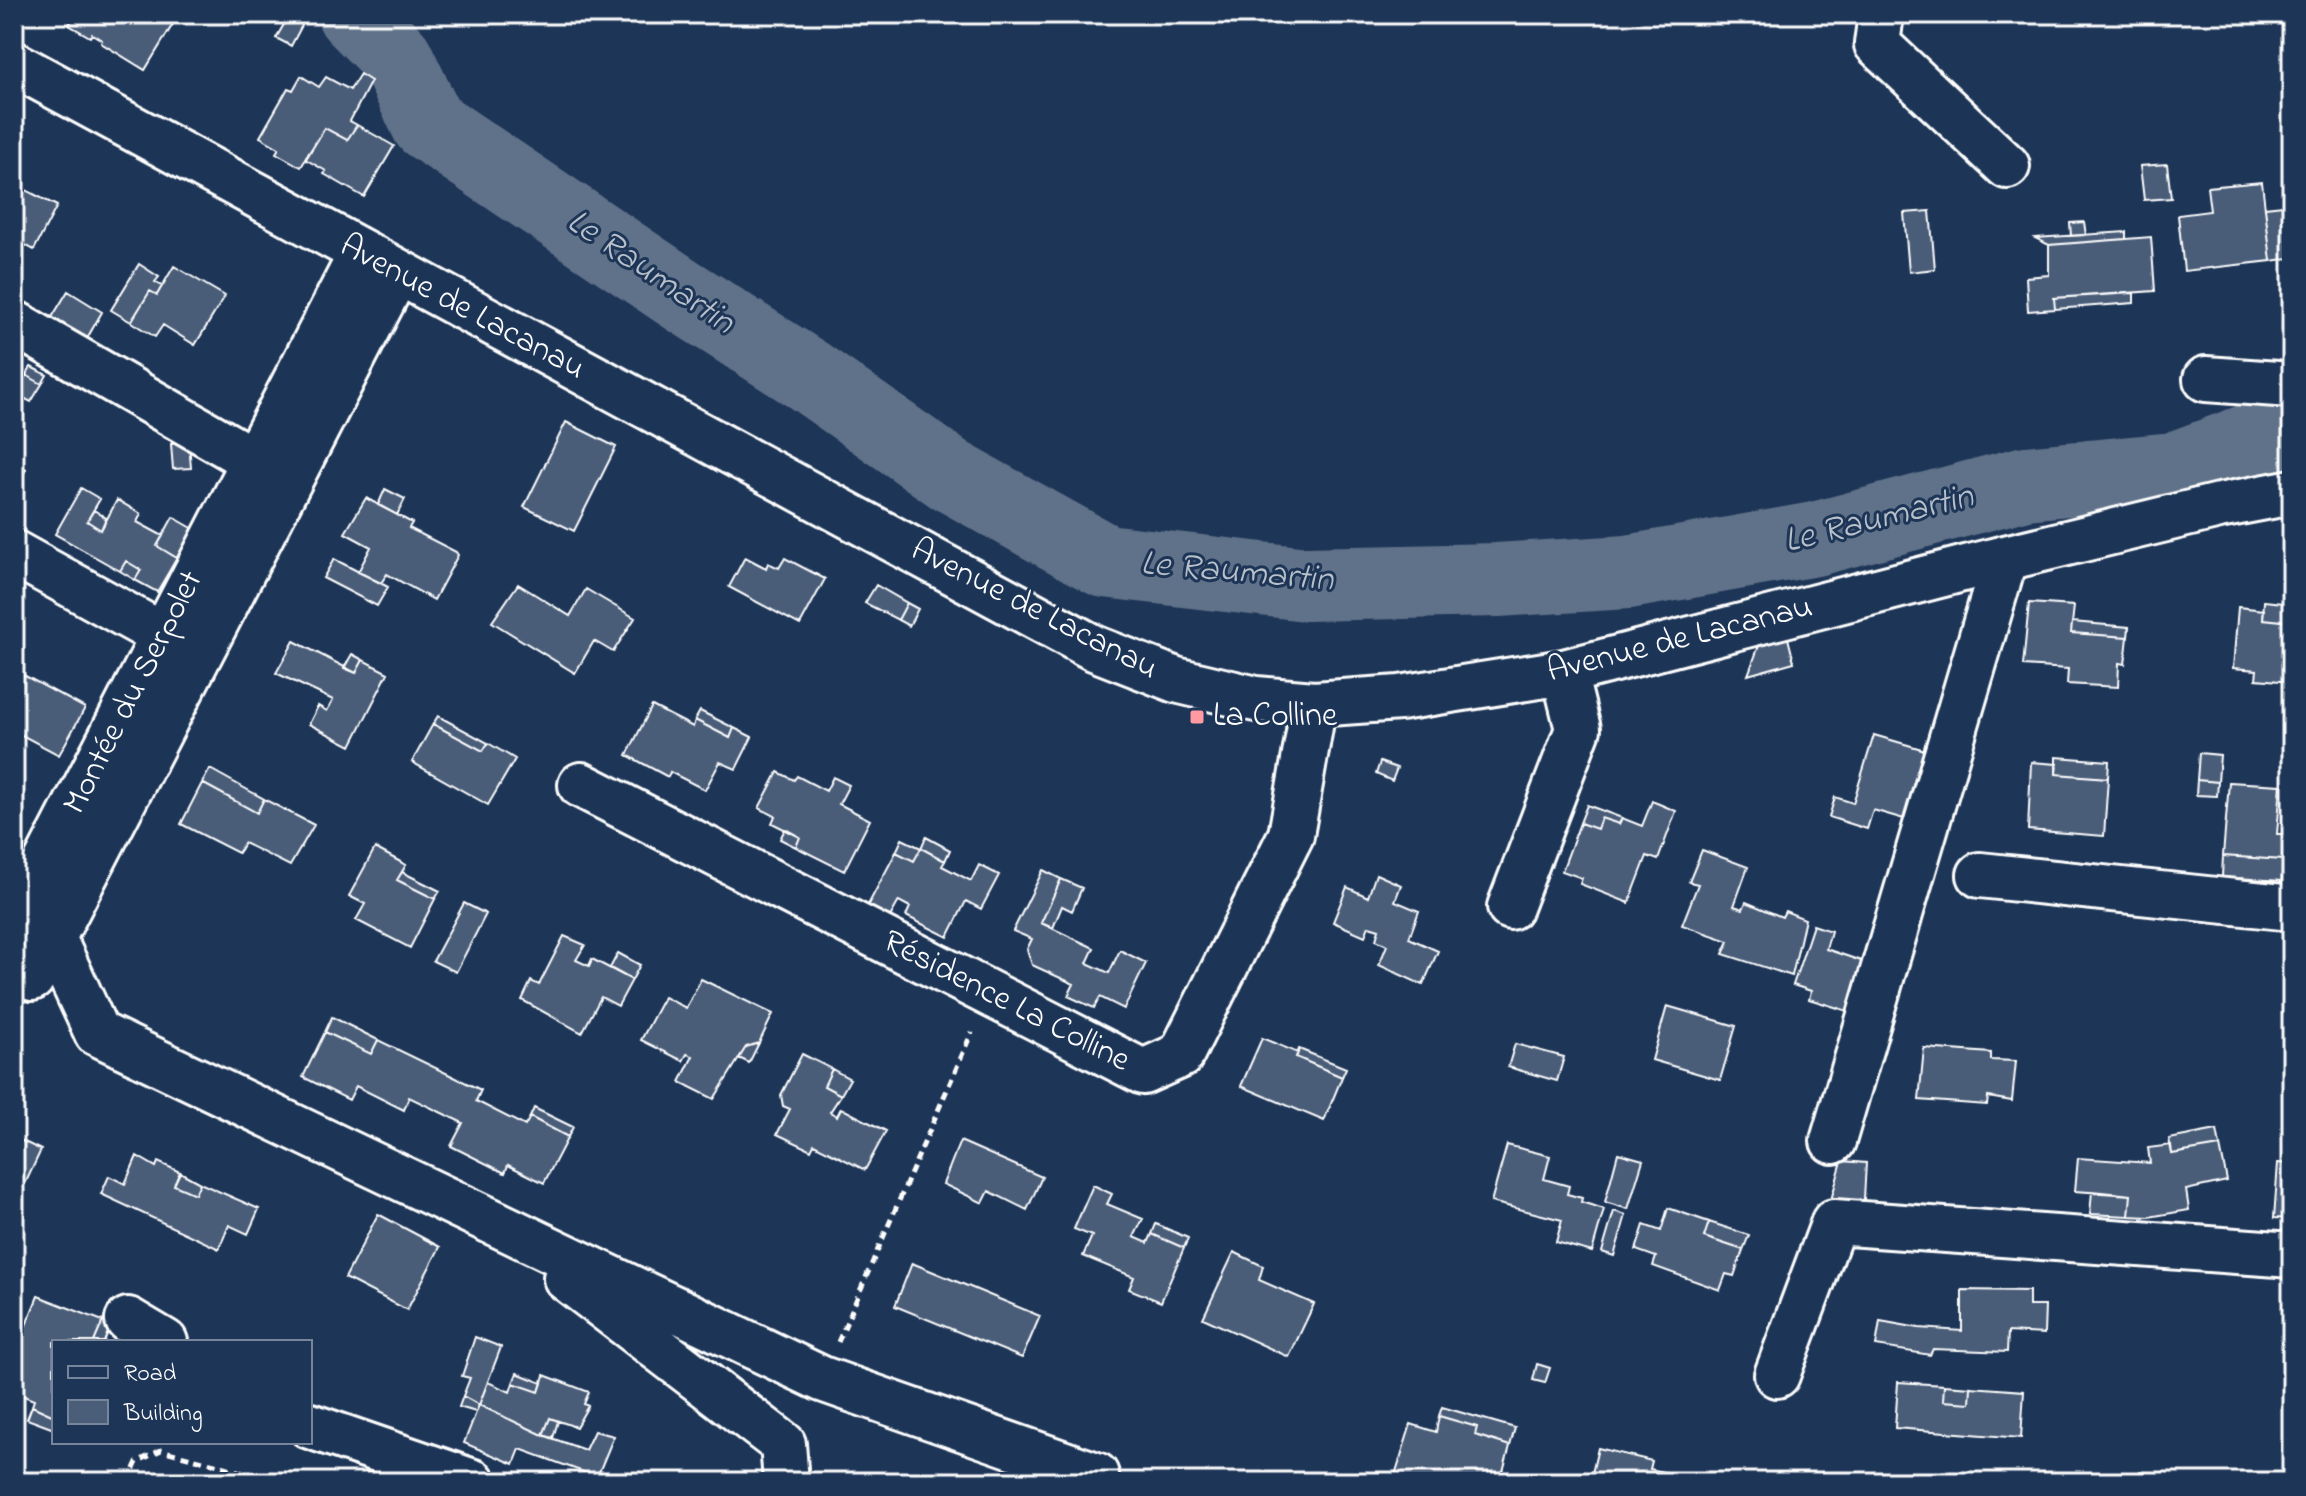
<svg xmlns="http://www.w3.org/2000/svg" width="2306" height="1496" font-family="'Indie Flower',sans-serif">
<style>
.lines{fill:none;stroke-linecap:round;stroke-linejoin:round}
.river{stroke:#617289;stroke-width:74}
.building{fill:#4a5d79;stroke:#fff;stroke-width:2}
.minor-casing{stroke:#fff;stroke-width:50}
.path{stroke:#fff;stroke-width:5;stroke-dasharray:8 6;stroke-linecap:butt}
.minor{stroke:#1d3557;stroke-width:44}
.poi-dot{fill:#ff9aa2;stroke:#1d3557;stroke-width:3}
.labels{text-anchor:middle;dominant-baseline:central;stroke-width:6;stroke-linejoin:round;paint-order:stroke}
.street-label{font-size:34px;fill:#fff;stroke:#1d3557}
.poi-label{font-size:34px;fill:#fff;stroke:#1d3557;text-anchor:start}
.water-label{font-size:36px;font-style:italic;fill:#b8c0ca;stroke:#1d3557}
</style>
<rect width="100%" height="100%" fill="#1d3557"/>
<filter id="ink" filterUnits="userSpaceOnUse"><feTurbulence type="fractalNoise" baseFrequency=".0125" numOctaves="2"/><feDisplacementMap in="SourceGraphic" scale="16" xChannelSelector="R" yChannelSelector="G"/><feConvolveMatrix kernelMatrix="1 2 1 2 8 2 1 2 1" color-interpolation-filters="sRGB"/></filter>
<g filter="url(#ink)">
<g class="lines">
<path class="river" d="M354 14 396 57 428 124 679 293 809 376 950 475 1105 561 1306 584 1497 580 1628 572 1815 539 2026 483 2174 469 2270 433 2292 432"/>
</g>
<path class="building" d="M59 14H168L176 19 145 70 101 43 102 40 92 34 90 37 69 25 71 21Z
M290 14H308L291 46 276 38Z
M360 74 371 81 350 121 357 125 347 140 325 128 301 167 276 153 279 148 260 137 288 88 293 90 301 76 319 87 326 77 350 90Z
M357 125 394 146 364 197 324 174 326 171 305 159 325 128 347 140Z
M2167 164 2171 198 2144 200 2140 166Z
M2262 182 2271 261 2184 271 2178 215 2210 211 2207 187Z
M14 184 57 206 34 250 14 239Z
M2292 204V258L2271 261 2265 207Z
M1930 211 1935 269 1909 272 1904 213Z
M2084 222 2086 235 2071 236 2070 223Z
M2126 232V239L2049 245 2035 238Z
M2151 237 2155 291 2054 298 2055 309 2028 311 2026 277 2049 275V245Z
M139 264 159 277 155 282 162 286 157 295 150 291 131 322 111 310Z
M174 266 225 296 195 345 163 325 155 337 131 322 150 291 157 295Z
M68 291 102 312 86 340 51 319Z
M2134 293V303L2055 309 2054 298Z
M31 367 47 375 42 384 26 375Z
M26 375 42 384 31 402 16 394Z
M566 422 616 447 574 531 524 507Z
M189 443 191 468 173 469 171 444Z
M14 462 26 469 14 492Z
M81 488 100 499 87 521 101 530 117 500 141 514 137 522 163 536 157 546 177 558 157 592 135 580 141 570 126 561 120 571 55 534Z
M385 489 405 499 397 515 378 505Z
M366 498 412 523 409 528 456 552 458 555 434 600 387 574 381 583 358 572 371 547 345 533Z
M94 510 106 518 101 530 87 521Z
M173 517 194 529 177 558 157 546Z
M745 557 766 568 768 563 779 568 785 558 825 579 800 625 729 587Z
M334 559 388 587 377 606 323 578Z
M126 561 141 570 135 580 120 571Z
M518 584 570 616 586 589 635 618 613 652 594 641 575 673 492 622Z
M876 585 907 603 898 620 865 603Z
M2264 601 2292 604V622L2263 619Z
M907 603 918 609 909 626 898 620Z
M2029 603 2074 606 2071 633 2128 637 2125 664 2119 663 2118 687 2067 684 2068 669 2023 666Z
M2238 607 2264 610 2263 619 2292 622V682L2256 679 2257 670 2233 668Z
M2072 622 2129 627 2128 637 2071 633Z
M1786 630 1794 662 1748 675 1763 635Z
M294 641 356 673 363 660 388 673 351 746 309 724 318 706 327 711 333 700 276 673Z
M352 654 363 660 356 673 344 668Z
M14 670 85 708 59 755 14 731Z
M652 706 693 727 695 720 730 738 734 728 752 737 736 769 720 762 705 790 670 772 668 777 627 755Z
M700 711 734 728 730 738 695 720Z
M438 716 488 743 483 751 433 724Z
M433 724 483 751 488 743 515 759 488 805 412 762Z
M1874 735 1925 750 1904 819 1873 810 1867 829 1829 817 1835 797 1853 803Z
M2199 753 2220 755 2218 782 2197 780Z
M2056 757 2109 761 2108 778 2056 774Z
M1380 762 1397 768 1392 781 1376 774Z
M2031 762 2057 764 2056 774 2108 778 2104 836 2028 830Z
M210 769 264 799 257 813 202 783Z
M778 772 794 780 797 776 826 791 833 777 849 785 839 804 870 820 844 871 796 847 800 837 772 823 775 816 759 808Z
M2197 780 2218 782 2217 796 2196 795Z
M2229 782 2281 785 2277 834H2285L2283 860 2223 856Z
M202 783 257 813 264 799 314 825 290 866 244 843 238 853 181 824Z
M1652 801 1676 811 1658 860 1647 856 1629 903 1580 884 1582 878 1562 871 1580 823 1597 829 1601 818 1619 824 1622 818 1642 826Z
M1587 805 1622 818 1619 824 1601 818 1597 829 1580 823Z
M785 829 800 837 796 847 780 839Z
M926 837 950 850 945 861 921 848Z
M902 839 921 848 914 861 896 852Z
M375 848 406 865 397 880 435 899 410 948 356 920 365 904 349 896Z
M921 848 945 861 942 866 971 881 979 865 999 875 981 909 966 901 948 937 906 916 910 907 899 901 890 917 868 905 896 852 914 861Z
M1702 850 1748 867 1734 906 1743 909 1746 902 1782 917 1785 911 1805 919 1792 976 1723 954 1729 941 1682 925 1698 884 1689 882Z
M2223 856 2283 860 2282 881 2222 877Z
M1043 870 1061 879 1041 923 1094 948 1087 963 1109 973 1120 950 1146 963 1124 1009 1100 997 1094 1008 1068 996 1074 984 1032 965 1027 949 1032 939 1013 931Z
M402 872 440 891 435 899 397 880Z
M1376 874 1401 885 1395 901 1419 911 1409 938 1438 951 1423 985 1379 965 1387 945 1376 940 1379 929 1369 926 1365 936 1333 922 1347 887 1368 897Z
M1061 879 1082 888 1072 911 1062 906 1053 928 1041 923Z
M464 903 486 914 456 972 433 961Z
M1813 925 1831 931 1826 949 1870 964 1854 1013 1809 999 1811 991 1793 985Z
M564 936 585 945 576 960 589 966 592 959 632 980 618 1006 601 997 582 1033 522 1000 531 981 539 985Z
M618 953 640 965 632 980 610 968Z
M701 979 773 1014 759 1043 746 1047 714 1099 680 1082 693 1056 687 1054 683 1061 641 1040 664 997 686 1008Z
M2287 994H2292V1049H2283Z
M1667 1006 1736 1026 1720 1080 1652 1060Z
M332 1017 378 1040 371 1054 325 1032Z
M325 1032 371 1054 378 1040 481 1090 476 1101 525 1126 530 1117 568 1137 544 1183 508 1165 505 1173 451 1146 463 1123 409 1097 404 1110 356 1086 349 1100 303 1077Z
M1262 1038 1298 1053 1296 1057 1342 1077 1324 1121 1241 1086Z
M759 1043 749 1063 739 1058 746 1047Z
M1515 1044 1564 1057 1557 1081 1508 1067Z
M1924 1048 1991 1053V1060L2016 1061 2012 1101 1988 1097 1987 1105 1919 1100Z
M1299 1049 1346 1068 1342 1077 1296 1057Z
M802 1054 832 1069 824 1086 841 1095 830 1112 837 1116 841 1108 886 1131 865 1170 814 1144 811 1150 777 1134 790 1109 783 1106 781 1095Z
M832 1069 850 1079 841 1095 824 1086Z
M534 1108 573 1127 568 1137 530 1117Z
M2217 1130 2220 1146 2172 1154 2169 1139Z
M14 1137 41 1150 25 1184 14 1179Z
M960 1141 1042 1177 1027 1210 989 1191 983 1203 943 1184Z
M1507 1145 1550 1156 1544 1179 1569 1186 1567 1194 1582 1198 1581 1202 1604 1209 1592 1252 1556 1242 1562 1220 1491 1202Z
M2171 1145 2172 1154 2220 1146 2227 1181 2186 1190 2189 1210 2149 1217 2129 1216 2131 1195 2075 1191 2078 1158 2150 1163 2148 1148Z
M1618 1153 1643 1160 1628 1209 1605 1202Z
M137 1156 156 1167 158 1162 180 1172 174 1185 195 1194 200 1183 259 1209 248 1234 229 1225 219 1249 101 1194 109 1176 125 1184Z
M1842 1161 1866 1163 1863 1216 1827 1214Z
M2278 1163 2292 1164V1219L2274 1218Z
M180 1172 200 1183 195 1194 174 1185Z
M1093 1185 1112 1194 1107 1204 1143 1219 1134 1237 1148 1243 1152 1234 1184 1248 1161 1302 1129 1289 1134 1277 1083 1256 1092 1236 1074 1229Z
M2092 1191 2131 1195 2129 1216 2090 1214Z
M1668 1208 1709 1222 1704 1237 1743 1250 1734 1276 1726 1274 1720 1290 1653 1266 1656 1257 1636 1250 1644 1225 1661 1231Z
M1614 1211 1626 1215 1614 1256 1602 1252Z
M378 1214 440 1247 407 1310 345 1278Z
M1709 1222 1749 1235 1743 1250 1704 1237Z
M1156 1224 1188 1238 1184 1248 1152 1234Z
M1234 1252 1263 1266 1259 1280 1314 1304 1289 1357 1203 1318Z
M912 1263 1040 1316 1022 1358 895 1306Z
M1962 1290 2029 1291V1306H2045L2044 1334 2008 1332 2007 1352 1933 1349 1930 1355 1876 1346 1880 1321 1919 1328 1962 1331Z
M38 1296 103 1321 94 1342H54V1416L32 1406 34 1400 19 1394 17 1400 14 1398V1354Z
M103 1321 111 1324 104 1342H94Z
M475 1337 501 1347 479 1405 463 1396 470 1378 462 1376Z
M1537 1364 1550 1368 1545 1383 1533 1380Z
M517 1373 542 1383 539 1392 513 1383Z
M544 1375 589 1392 584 1404 588 1406 576 1427 550 1418 543 1435 479 1405 488 1382 510 1392 513 1383 539 1392Z
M1898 1382 1944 1385 1943 1401 1970 1403 1971 1387 2024 1391 2021 1438 1895 1428Z
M1944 1385 1971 1387 1970 1403 1943 1401Z
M463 1396 479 1405 476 1412 459 1407Z
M479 1405 543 1435 585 1450 594 1431 614 1436 597 1477 520 1449 514 1464 464 1443Z
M32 1406 54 1416V1429L27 1419Z
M1442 1407 1515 1428 1510 1446 1475 1435 1477 1427 1439 1416Z
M1439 1416 1477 1427 1475 1435 1510 1446 1500 1482H1419L1395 1475 1411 1424 1436 1432Z
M550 1418 558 1421 553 1438 543 1435Z
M1598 1448 1652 1461 1650 1469 1707 1482H1590Z"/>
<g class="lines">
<defs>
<path id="minor" d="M1881 14 1877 44 2007 166
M14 64 1094 648 1176 680 1256 699 1314 704 1400 698 1564 672 2005 558 2219 506 2292 492
M14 323 254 461
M2206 379 2292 385
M14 553 164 636
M581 785 1143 1072 1181 1055 1291 835 1314 704
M1980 875 2292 908
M1510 907 1578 729 1564 672
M14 925 361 254
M53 938 97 1033 822 1379 1096 1475
M32 978 397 273
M1833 1141 2005 558
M566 1278 783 1444 786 1482
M128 1320 165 1342
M1777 1375 1834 1222 2292 1255
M310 1426 473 1482"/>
</defs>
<use href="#minor" class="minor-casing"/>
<path class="path" d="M838 1342 972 1032
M128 1482 137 1462 161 1450 219 1465 272 1482"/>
<use href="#minor" class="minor"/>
</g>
</g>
<rect class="poi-dot" x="1189" y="709" width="16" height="16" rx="4"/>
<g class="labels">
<g class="street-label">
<text transform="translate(462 308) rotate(28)">Avenue de Lacanau</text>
<text transform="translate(1034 610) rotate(27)">Avenue de Lacanau</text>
<text transform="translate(1680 640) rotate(-14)">Avenue de Lacanau</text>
<text transform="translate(134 693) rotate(-63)">Montée du Serpolet</text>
<text transform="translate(1006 1002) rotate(27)">Résidence La Colline</text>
</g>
<g class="poi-label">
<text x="1213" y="717">La Colline</text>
</g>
<g class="water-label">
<text transform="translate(650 273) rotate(34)">Le Raumartin</text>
<text transform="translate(1879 520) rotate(-14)">Le Raumartin</text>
<text transform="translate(1237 573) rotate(5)">Le Raumartin</text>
</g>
</g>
<rect width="2306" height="1496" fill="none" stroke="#1d3557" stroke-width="48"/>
<rect x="24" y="24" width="2258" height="1448" fill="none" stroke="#fff" stroke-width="3" filter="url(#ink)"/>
<rect x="52" y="1340" width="260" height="104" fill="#1d3557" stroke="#77869a" stroke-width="2"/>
<rect x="68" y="1366" width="40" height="12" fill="#1d3557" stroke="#77869a" stroke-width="2"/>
<text x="124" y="1380" font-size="24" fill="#ffffff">Road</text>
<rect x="68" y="1400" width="40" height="24" fill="#4a5d79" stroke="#77869a" stroke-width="2"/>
<text x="124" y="1420" font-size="24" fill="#ffffff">Building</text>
</svg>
